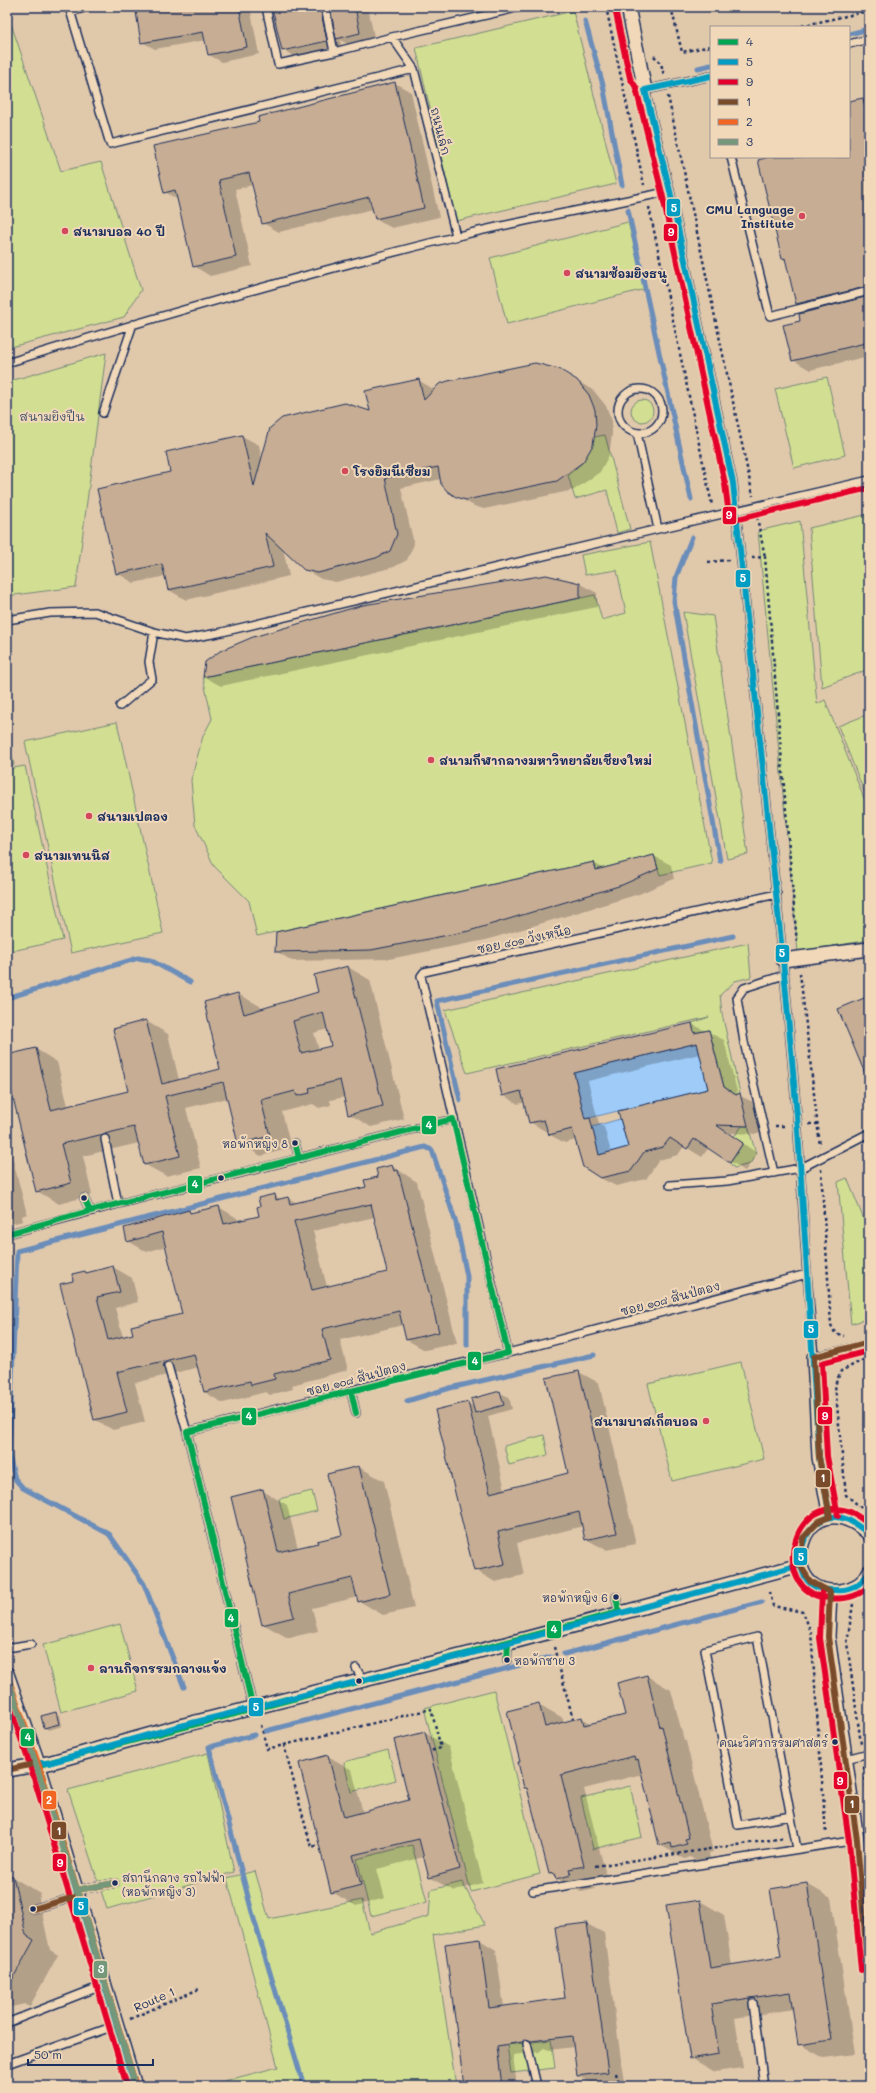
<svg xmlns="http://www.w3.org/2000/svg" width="876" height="2093" font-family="Mali,'Playpen Sans Thai',sans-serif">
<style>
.built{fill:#e0c8ab;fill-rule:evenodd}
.green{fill:#d2df92;stroke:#768778}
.water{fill:#9ecbf8;stroke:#6a8dba}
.shadow{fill:#0003;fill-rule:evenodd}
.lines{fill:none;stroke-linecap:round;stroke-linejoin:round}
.stream{stroke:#6a8dba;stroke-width:5}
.building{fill:#c7ad94;stroke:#1b2f5e;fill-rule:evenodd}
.lane-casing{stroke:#1b2f5e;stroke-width:10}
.street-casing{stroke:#1b2f5e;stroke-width:16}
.path{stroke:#1b2f5e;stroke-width:2.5;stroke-dasharray:3 3;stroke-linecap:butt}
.lane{stroke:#f0d8b8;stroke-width:7}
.street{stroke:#f0d8b8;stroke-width:13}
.bus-1-casing{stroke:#f0d8b8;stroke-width:9}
.bus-2-casing{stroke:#f0d8b8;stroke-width:9}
.bus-3-casing{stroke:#f0d8b8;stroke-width:9}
.bus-4-casing{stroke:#f0d8b8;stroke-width:9}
.bus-5-casing{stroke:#f0d8b8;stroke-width:9}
.bus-6-casing{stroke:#f0d8b8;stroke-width:9}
.bus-1{stroke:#00a651;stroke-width:6}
.bus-2{stroke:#039dc3;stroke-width:6}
.bus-3{stroke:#e4002b;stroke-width:6}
.bus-4{stroke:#7a4b2a;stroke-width:6}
.bus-5{stroke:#f26522;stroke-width:6}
.bus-6{stroke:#75977a;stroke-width:6}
.poi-dot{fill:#d1495b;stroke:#f0d8b8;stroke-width:1.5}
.bus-dot{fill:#1b2f5e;stroke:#f0d8b8;stroke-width:1.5}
.labels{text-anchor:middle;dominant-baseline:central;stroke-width:4;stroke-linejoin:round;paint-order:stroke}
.bus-label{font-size:11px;fill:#1b2f5e;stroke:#f0d8b8;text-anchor:end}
.street-label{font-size:12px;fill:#1b2f5e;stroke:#f0d8b8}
.poi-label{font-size:12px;font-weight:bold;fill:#1b2f5e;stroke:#f0d8b8;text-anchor:start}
.park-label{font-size:12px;fill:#364966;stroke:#f0d8b8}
.line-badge{stroke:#f0d8b8;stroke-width:1.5}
.badge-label{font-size:11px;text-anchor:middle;font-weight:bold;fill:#fff}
</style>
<rect width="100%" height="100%" fill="#f0d8b8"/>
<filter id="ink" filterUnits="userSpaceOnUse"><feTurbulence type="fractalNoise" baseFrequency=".025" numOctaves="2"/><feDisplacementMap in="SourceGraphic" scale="8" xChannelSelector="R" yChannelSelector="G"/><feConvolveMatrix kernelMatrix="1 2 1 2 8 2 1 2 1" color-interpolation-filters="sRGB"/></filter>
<g filter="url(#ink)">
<path class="built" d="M7 7H869V2086H7ZM711 27H849V157H711Z"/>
<path class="green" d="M573 11 616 184 456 221 416 48Z
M7 12 61 171 101 162 141 290 124 317 7 348Z
M628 222 645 289 507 324 490 258Z
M106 353 76 587 7 596V382Z
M827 377 845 455 794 468 775 389Z
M631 411a11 11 0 1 1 22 0a11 11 0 1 1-22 0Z
M605 435 630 529 617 533 607 490 575 499 568 475 583 462 594 437Z
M869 514V669L822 687 809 528Z
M800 521 817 704 825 700 869 811V940L798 952 758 531Z
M650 542 712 863 660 875 654 855 596 870 594 862 257 936 249 901 214 866 195 825 191 780 203 736 212 719 203 677 595 595 602 620 626 613 617 570 585 575 581 555Z
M683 612 713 616 748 854 727 859Z
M869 714V804L838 726Z
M117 722 163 933 71 953 25 742Z
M7 734 14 765 7 767Z
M25 766 63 940 7 952V769Z
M748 943 751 977 735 981 720 995 722 1014 740 1093 736 1095 724 1087 709 1030 694 1033 692 1023 709 1017 467 1073 445 1010Z
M742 1126H748L756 1154 750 1164 734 1168 730 1163 743 1143 734 1137Z
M847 1178 869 1232V1318L851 1324 838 1182Z
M741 1362 764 1459 672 1481 648 1384Z
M544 1435 548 1455 509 1465 504 1446Z
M312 1491 317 1511 284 1519 279 1499Z
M120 1624 138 1691 61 1712 43 1645Z
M494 1690 540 1874 471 1892 424 1708Z
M388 1750 396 1780 351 1792 344 1762Z
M208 1753 234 1872 107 1909 68 1790Z
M630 1786 642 1837 593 1849 581 1798Z
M412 1845 427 1902 371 1916 357 1859Z
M255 1871 269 1919 362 1900 370 1933 429 1916 431 1890 462 1882 485 1925 433 1935 456 2086H205L278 2067 227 1878Z
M551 2040 555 2068 511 2073 507 2045Z"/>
<path class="water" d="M697 1043 708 1089 585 1119 574 1073Z
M620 1119 628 1147 599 1155 592 1127Z"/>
<path class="shadow" d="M170 7H250L259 54 222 62 209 55 206 40 155 49 142 42Z
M273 7H368L375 42 353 47 340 40 342 50 299 59 283 50Z
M395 83 411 92 439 217 392 228 375 219 373 209 279 232 263 223 253 185 235 189 252 266 210 276 194 266 178 200 165 192 261 123Z
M863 99 869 103V356L810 370 793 360 802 321 812 312 797 304 786 261 783 259 773 157H849V102Z
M418 380 435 390 576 380 594 391 606 406 612 421V435L609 455 600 472 574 490 484 509 474 506 456 496 441 479 401 488 414 544 407 560 394 567 336 582 321 579 304 569 283 548 289 576 186 600 169 590 166 576 134 583 117 573 172 473 167 453 242 436 259 445 262 460 371 413Z
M580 584 597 593V607L221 686 204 677Z
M654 856 671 865 674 879 639 894 486 940 389 959 292 961 276 951 594 863 604 869Z
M348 967 370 980 404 1119 371 1127 349 1114 345 1097 330 1100 331 1105 319 1108 313 1104 282 1112 291 1148 261 1156 239 1143 228 1098 186 1108 201 1168 166 1176 144 1164 139 1143 83 1156 92 1195 59 1204 37 1191 7 1069V1056L36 1049 57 1062 68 1106 129 1091 146 1021 168 1034 179 1080 221 1070 238 994 260 1006 261 1010 319 993ZM328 1029 333 1047 319 1050 314 1033Z
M692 1024 724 1040 738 1095 755 1103 762 1134 728 1133 757 1153 745 1171 709 1147 702 1157 684 1146 678 1155 659 1160 646 1179 616 1186 600 1178 576 1140 565 1143 550 1135 548 1130 545 1131 530 1122 525 1102 518 1104 503 1095ZM700 1054 709 1090 629 1148 611 1152 604 1127 599 1124 588 1081Z
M7 1137 27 1214 22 1216 23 1221 11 1224 7 1222Z
M392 1166 417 1182 457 1343 425 1350 407 1340 403 1325 340 1340 348 1370 292 1385 293 1389 270 1395 266 1392 223 1403 204 1392 199 1367 135 1383 145 1422 113 1430 94 1419 75 1281 85 1272 88 1273 113 1267 132 1278 138 1302 115 1308 123 1337 134 1335 183 1314 166 1246 147 1252 128 1241 189 1211 194 1214 219 1207 237 1218 238 1222 260 1216 274 1195 282 1200 288 1198 297 1203 367 1187ZM375 1217 389 1272 327 1287 313 1231Z
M579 1372 599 1383 636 1544 606 1550 586 1539 583 1526 517 1543 524 1575 495 1582 475 1570 468 1403 474 1407 500 1393 509 1397 512 1409 488 1416 505 1490 569 1474Z
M359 1467 384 1481 414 1608 383 1615 359 1601 358 1597 312 1608 318 1631 288 1638 263 1624V1491L287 1505 298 1549 343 1536 328 1474Z
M647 1676 671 1690 684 1740 686 1741 713 1852 709 1853 710 1858 697 1861 690 1857 685 1859 660 1845 642 1774 584 1789 607 1879 593 1883 595 1889 581 1892 550 1874 529 1790 525 1788 521 1763 538 1704 563 1718 564 1723 582 1718 592 1724 626 1716Z
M56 1713 60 1715 62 1726 49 1730 45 1728Z
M425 1733 449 1747 483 1883 454 1891 429 1877 424 1857 377 1869 385 1898 356 1906 332 1892 328 1756 352 1770 363 1813 410 1801Z
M7 1874 41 1894 39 1899 50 1950 58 1955 30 2006 25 2004 7 2008Z
M807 1884 831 1898 855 2054 824 2058 799 2044 794 2009 735 2018 743 2068 715 2072 691 2058 700 1901 724 1915 732 1966 782 1958Z
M587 1924 604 1933 624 2082 595 2085 578 2076 574 2047 549 2050 544 2048 539 2052 513 2055 517 2086H465L480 1940 496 1950 504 2007 566 1999Z"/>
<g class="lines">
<path class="stream" d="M585 21 603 85 622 185
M849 34 869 29
M698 68 711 65
M628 210 691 499
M692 537 676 577 674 601 720 861
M7 998 138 958 150 960 190 982
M460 1100 437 1001 733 936
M407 1401 450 1388 594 1355
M564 1654 762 1602
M184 1687 144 1584 109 1534 23 1488 15 1479 9 1455 17 1251 425 1147 432 1150 456 1223 467 1276V1345
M266 1731 551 1657
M254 1735 209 1747 253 1916 304 2086"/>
</g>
<path class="building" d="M165 7H239L247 47 208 55 203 32 141 43 136 12Z
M272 7H320L327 41 282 51Z
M330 7H355L360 33 336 39Z
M395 82 424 208 375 219 369 197 262 224 249 173 219 180 236 257 193 267 175 190 164 193 153 146 259 122 258 117Z
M863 98 869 123V286L796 304 785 258 782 259 758 160 769 157H849V101Z
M869 296V342L792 361 783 325 800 321 799 314Z
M535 363 559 369 577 380 589 395 595 410 596 425 593 445 583 462 557 481 466 500 456 497 447 491 441 484 438 467 385 478 397 534 390 551 376 558 318 573 304 570 265 533 273 567 168 590 162 564 116 574 97 489 170 472 166 452 242 435 254 486 270 428 282 418 345 403 370 411 365 391 419 379 424 400 439 384 448 381Z
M546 575 580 583V598L203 677 205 662 220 651 253 637 363 605Z
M654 855 658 869 622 885 469 931 371 950 275 952 276 932 594 862 596 870Z
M348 966 383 1106 348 1115 340 1080 309 1088 310 1093 297 1096 295 1091 261 1100 270 1136 238 1144 223 1082 165 1096 180 1156 144 1165 134 1127 61 1144 71 1183 36 1192 7 1073V1055L36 1048 51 1110 128 1091 113 1029 146 1020 162 1084 220 1069 204 1002 238 993 244 1014 318 992 314 975ZM323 1012 331 1046 301 1053 293 1021Z
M869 996V1083L838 1009Z
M692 1023 694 1033 709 1030 724 1087 736 1095 740 1093 748 1126 716 1125 743 1143 730 1163 694 1139 687 1149 670 1138 663 1147 644 1152 631 1171 600 1178 583 1167 572 1129 549 1135 544 1120 529 1123 521 1091 502 1096 496 1069ZM697 1043 708 1089 618 1111 628 1147 599 1155 590 1118 585 1119 574 1073Z
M392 1165 394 1171 398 1170 439 1332 406 1340 399 1311 322 1329 330 1360 274 1374 275 1379 251 1385 250 1381 204 1392 194 1354 117 1372 127 1412 94 1420 60 1284 73 1281 72 1274 85 1271 86 1273 113 1266 120 1292 97 1297 108 1340 133 1334 131 1326 182 1314 162 1232 127 1242 124 1228 189 1210 190 1213 219 1206 224 1224 259 1216 257 1207 260 1206 258 1198 275 1194 276 1200 288 1197 290 1204 366 1187 364 1180 378 1177 376 1169ZM371 1204 387 1272 312 1290 294 1221Z
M579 1371 617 1533 585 1540 579 1512 498 1532 505 1564 474 1571 435 1410 468 1402 490 1493 568 1473 546 1378Z
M500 1391 504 1405 475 1413 471 1399Z
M359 1466 390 1594 358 1602 352 1578 288 1594 294 1617 262 1625 231 1497 263 1489 278 1552 318 1543 317 1541 342 1535 327 1474Z
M647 1675 660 1727 662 1726 689 1838 685 1839 687 1844 672 1848 671 1842 659 1845 638 1759 635 1760 634 1756 561 1775 584 1866 569 1869 571 1875 556 1879 554 1873 549 1874 527 1788H524L518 1762H520L507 1711 539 1703 545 1727 582 1717 584 1725 625 1715 617 1683Z
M56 1712 59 1724 44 1728 41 1716Z
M425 1732 460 1869 429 1878 419 1839 353 1855 361 1885 331 1893 299 1763 328 1755 344 1817 409 1800 394 1740Z
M7 1876H13L26 1935 34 1940 7 1989Z
M807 1883 831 2040 798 2045 790 1992 711 2004 719 2054 690 2059 666 1905 700 1900 710 1968 781 1957 770 1889Z
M587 1923 608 2072 577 2076 572 2036 531 2041 526 2039 522 2042 497 2046 502 2086H464L445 1944 480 1939 489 2008 565 1998 555 1927Z"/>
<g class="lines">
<defs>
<path id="lane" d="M69 7 110 144 414 69
M266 7 278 64 334 52 325 7
M71 12 87 7
M392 37 414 69 456 236
M849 44 869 39
M334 52 392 37 521 7
M711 76 645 90 670 191 733 483 783 960 797 1116 807 1274 814 1357 869 1343
M731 157 770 316 869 291
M7 363C155 317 304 274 454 237 526 219 599 207 670 191
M618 411a22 22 0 1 1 44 0a22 22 0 1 1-44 0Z
M103 413 133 324
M637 433 658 529 869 480
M7 620 50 613 95 612 154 632 185 639 218 633 658 529
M120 706 152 679 149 662 154 632
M105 1139 118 1204
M295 1143 299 1158 453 1119 454 1122
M774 1173 744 1042 737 998 744 988 784 975
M670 1185 727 1181 801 1168 869 1133
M84 1198 90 1211 94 1210
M7 1234 118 1204 304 1157
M508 1353 421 976 424 972 777 894
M168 1366 187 1432
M346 1392 351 1391 356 1413
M615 1613 619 1612 616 1597
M506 1643H508L507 1660
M7 1648 31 1644
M356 1668 363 1680H360
M253 1708 187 1432 419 1373 508 1353 807 1274
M846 1759 869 1753
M791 1816 738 1825 705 1650 757 1637 797 1849
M76 1887 77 1890 115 1883
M533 1891 857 1840
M33 1909 79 1896 80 1898
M753 2003 764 2086
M7 2023 104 1985
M527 2044 537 2086
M7 2064 117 2025"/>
<path id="street" d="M628 7 645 90
M783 960 869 949
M814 1357 819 1457 830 1517
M869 1534C803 1472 768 1597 840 1591 851 1590 864 1584 869 1572
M830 1592 828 1637 857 1840 869 1969
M7 1674 38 1763 135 2086
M7 1770 48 1763 184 1725 468 1654 800 1565"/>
</defs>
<use href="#lane" class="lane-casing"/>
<use href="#street" class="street-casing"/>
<path class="path" d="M606 7 644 185
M671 7 682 52 711 46
M796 27 869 11
M654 56 661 63 664 76
M668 96 753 496
M649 207 712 505
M757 517 765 557
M752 558 765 557 797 944
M708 562 729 560
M800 973 820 1146
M809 1124H818
M775 1126H786
M821 1169 831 1325 835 1333 844 1336
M869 1357 841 1371 835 1385 846 1495 869 1514
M770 1592 773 1606 803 1612 811 1632 826 1834
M853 1604 847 1643 861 1744
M554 1647 573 1719
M261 1725 267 1749 284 1745 311 1847 319 1845
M284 1745 431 1709 441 1748 430 1751
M864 1766 869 1806
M595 1866 784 1838
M130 2019 199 1989
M616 2073 619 2086"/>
<use href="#lane" class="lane"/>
<use href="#street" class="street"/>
<defs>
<path id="bus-1" d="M295 1143 299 1158 453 1119 508 1353 351 1391 356 1413
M84 1198 90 1211 299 1158 295 1143
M7 1234 90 1211 84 1198
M474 1651 619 1612 616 1597
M7 1675 48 1800
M287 1699 253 1708 187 1432 351 1391 356 1413
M115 1883 77 1890 39 1765 508 1643 507 1660"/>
<path id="bus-2" d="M711 76 645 90 670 191 733 483 783 960 797 1116 819 1457 830 1517
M869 1534C862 1529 854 1522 846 1519 805 1505 783 1573 818 1588 823 1590 831 1590 836 1590 850 1592 863 1583 869 1572
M135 2086 38 1763H48L184 1725 468 1654 800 1565"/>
<path id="bus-3" d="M615 9 630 78 637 89
M637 92 662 193 725 484 729 515 732 518 738 519 869 488
M838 1516 827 1456 822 1363 869 1351
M869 1524C863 1520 856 1514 848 1511 796 1494 772 1576 815 1595 819 1597 825 1597 830 1598 845 1600 858 1597 869 1586
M822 1592 820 1638 849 1841 861 1970
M7 1698 30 1765 127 2086"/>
<path id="bus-4" d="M869 1342 814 1357 819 1457 830 1517 819 1521 803 1538 800 1565 810 1581 830 1592 828 1637 857 1840 869 1982
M7 1770 38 1763 79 1896 46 1905
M33 1909 79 1896 136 2086"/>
<path id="bus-5" d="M7 1674 38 1763 77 1890 115 1883
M111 1884 77 1890 136 2086"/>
<path id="bus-6" d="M7 1675 77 1890
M115 1883 77 1890 133 2077 132 2086"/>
</defs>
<use href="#bus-1" class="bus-1-casing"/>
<use href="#bus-2" class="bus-2-casing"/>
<use href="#bus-3" class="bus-3-casing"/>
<use href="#bus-4" class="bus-4-casing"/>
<use href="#bus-5" class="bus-5-casing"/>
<use href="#bus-6" class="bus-6-casing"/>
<use href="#bus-1" class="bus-1"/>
<use href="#bus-2" class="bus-2"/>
<use href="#bus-3" class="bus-3"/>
<use href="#bus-4" class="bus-4"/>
<use href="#bus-5" class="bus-5"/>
<use href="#bus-6" class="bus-6"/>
</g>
</g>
<g class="poi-dot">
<circle cx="802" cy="216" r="4"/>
<circle cx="65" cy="231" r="4"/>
<circle cx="567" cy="273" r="4"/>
<circle cx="345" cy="471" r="4"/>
<circle cx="431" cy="760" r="4"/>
<circle cx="89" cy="816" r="4"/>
<circle cx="26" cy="855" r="4"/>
<circle cx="706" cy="1421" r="4"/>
<circle cx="91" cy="1668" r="4"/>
</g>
<g class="bus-dot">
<circle cx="295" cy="1143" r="3.5"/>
<circle cx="221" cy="1178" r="3.5"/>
<circle cx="84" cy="1198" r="3.5"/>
<circle cx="616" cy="1597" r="3.5"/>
<circle cx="507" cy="1660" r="3.5"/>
<circle cx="359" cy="1681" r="3.5"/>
<circle cx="835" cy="1742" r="3.5"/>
<circle cx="115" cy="1883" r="3.5"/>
<circle cx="33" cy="1909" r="3.5"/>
</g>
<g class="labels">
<g class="bus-label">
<text x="288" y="1143">หอพักหญิง 8</text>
<text x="608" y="1597">หอพักหญิง 6</text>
<text x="514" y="1660" text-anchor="start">หอพักชาย 3</text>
<text x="828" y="1742">คณะวิศวกรรมศาสตร์</text>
<text x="122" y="1877" text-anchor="start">สถานีกลาง รถไฟฟ้า<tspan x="122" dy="14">(หอพักหญิง 3)</tspan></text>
</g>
<g class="street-label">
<text transform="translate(441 131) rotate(76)">ถนนเล็ก</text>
<text transform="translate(524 939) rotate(-12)">ซอย ๔๐๑ วังเหนึอ</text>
<text transform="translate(670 1298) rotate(-15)">ซอย ๑๐๘ สันป่ตอง</text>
<text transform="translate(356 1378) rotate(-15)">ซอย ๑๐๘ สันป่ตอง</text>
<text transform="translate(154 1999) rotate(-24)">Route 1</text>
</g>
<g class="poi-label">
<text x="794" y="209" text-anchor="end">CMU Language<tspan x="794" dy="14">Institute</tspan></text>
<text x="73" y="231">สนามบอล 40 ปี</text>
<text x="575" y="273">สนามซ้อมยิงธนู</text>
<text x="353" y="471">โรงยิมนีเซียม</text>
<text x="439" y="760">สนามกีฬากลางมหาวิทยาลัยเชียงใหม่</text>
<text x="97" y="816">สนามเปตอง</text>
<text x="34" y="855">สนามเทนนิส</text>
<text x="698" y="1421" text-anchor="end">สนามบาสเก็ตบอล</text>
<text x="99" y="1668">ลานกิจกรรมกลางแจ้ง</text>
</g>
<g class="park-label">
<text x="52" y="416">สนามยิงปืน</text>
</g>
</g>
<g class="line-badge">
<rect x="666" y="198" width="15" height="19" rx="4" fill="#039dc3"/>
<rect x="663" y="223" width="15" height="19" rx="4" fill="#e4002b"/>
<rect x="722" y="506" width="15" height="19" rx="4" fill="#e4002b"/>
<rect x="735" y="569" width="16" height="19" rx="4" fill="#039dc3"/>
<rect x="775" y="944" width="15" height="19" rx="4" fill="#039dc3"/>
<rect x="421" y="1115" width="16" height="20" rx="4" fill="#00a651"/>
<rect x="187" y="1175" width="16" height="19" rx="4" fill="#00a651"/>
<rect x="803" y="1320" width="16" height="19" rx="4" fill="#039dc3"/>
<rect x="467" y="1351" width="15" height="20" rx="4" fill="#00a651"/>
<rect x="817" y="1406" width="16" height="19" rx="4" fill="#e4002b"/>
<rect x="241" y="1407" width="16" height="19" rx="4" fill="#00a651"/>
<rect x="815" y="1469" width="16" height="19" rx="4" fill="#7a4b2a"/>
<rect x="793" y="1547" width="15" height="19" rx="4" fill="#039dc3"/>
<rect x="224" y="1608" width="15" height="20" rx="4" fill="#00a651"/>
<rect x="546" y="1620" width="16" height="19" rx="4" fill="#00a651"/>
<rect x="248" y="1697" width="16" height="20" rx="4" fill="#039dc3"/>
<rect x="20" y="1728" width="15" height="19" rx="4" fill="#00a651"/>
<rect x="833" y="1771" width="15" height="19" rx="4" fill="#e4002b"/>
<rect x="42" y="1790" width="15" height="20" rx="4" fill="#f26522"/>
<rect x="844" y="1795" width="16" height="19" rx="4" fill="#7a4b2a"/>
<rect x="51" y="1821" width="16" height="19" rx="4" fill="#7a4b2a"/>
<rect x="52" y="1853" width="15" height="19" rx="4" fill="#e4002b"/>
<rect x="73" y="1897" width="16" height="19" rx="4" fill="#039dc3"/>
<rect x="93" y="1960" width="15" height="19" rx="4" fill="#75977a"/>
</g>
<g class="badge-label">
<text x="674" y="212">5</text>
<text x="671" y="236">9</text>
<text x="729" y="519">9</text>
<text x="743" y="582">5</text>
<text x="782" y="957">5</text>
<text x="429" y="1129">4</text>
<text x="195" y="1188">4</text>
<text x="811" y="1333">5</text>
<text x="475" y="1365">4</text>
<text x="825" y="1420">9</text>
<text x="249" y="1420">4</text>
<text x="823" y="1482">1</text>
<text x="801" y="1561">5</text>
<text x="231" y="1622">4</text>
<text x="554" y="1633">4</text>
<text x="256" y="1711">5</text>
<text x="28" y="1741">4</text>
<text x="840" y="1785">9</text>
<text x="49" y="1804">2</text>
<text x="852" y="1808">1</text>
<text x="59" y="1835">1</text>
<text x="60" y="1867">9</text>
<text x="81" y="1910">5</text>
<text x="101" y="1973">3</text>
</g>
<rect width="876" height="2093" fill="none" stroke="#f0d8b8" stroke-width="24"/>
<rect x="12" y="12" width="852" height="2069" fill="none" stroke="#1b2f5e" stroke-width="1.5" filter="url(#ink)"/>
<rect x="710" y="26" width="140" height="132" fill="#f0d8b8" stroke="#9b9494"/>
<rect x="718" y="39" width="20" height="6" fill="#00a651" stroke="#9b9494"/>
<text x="746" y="46" font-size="12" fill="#1b2f5e">4</text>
<rect x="718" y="59" width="20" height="6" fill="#039dc3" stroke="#9b9494"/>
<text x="746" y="66" font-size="12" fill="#1b2f5e">5</text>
<rect x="718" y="79" width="20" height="6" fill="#e4002b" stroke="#9b9494"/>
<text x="746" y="86" font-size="12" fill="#1b2f5e">9</text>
<rect x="718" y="99" width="20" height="6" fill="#7a4b2a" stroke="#9b9494"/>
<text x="746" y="106" font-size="12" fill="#1b2f5e">1</text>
<rect x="718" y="119" width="20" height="6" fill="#f26522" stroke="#9b9494"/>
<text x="746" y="126" font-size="12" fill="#1b2f5e">2</text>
<rect x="718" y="139" width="20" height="6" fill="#75977a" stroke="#9b9494"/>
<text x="746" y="146" font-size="12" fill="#1b2f5e">3</text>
<path d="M28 2059v6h125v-6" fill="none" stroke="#1b2f5e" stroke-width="2"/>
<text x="34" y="2059" font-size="12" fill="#1b2f5e" stroke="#f0d8b8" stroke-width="3" paint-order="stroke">50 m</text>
</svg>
